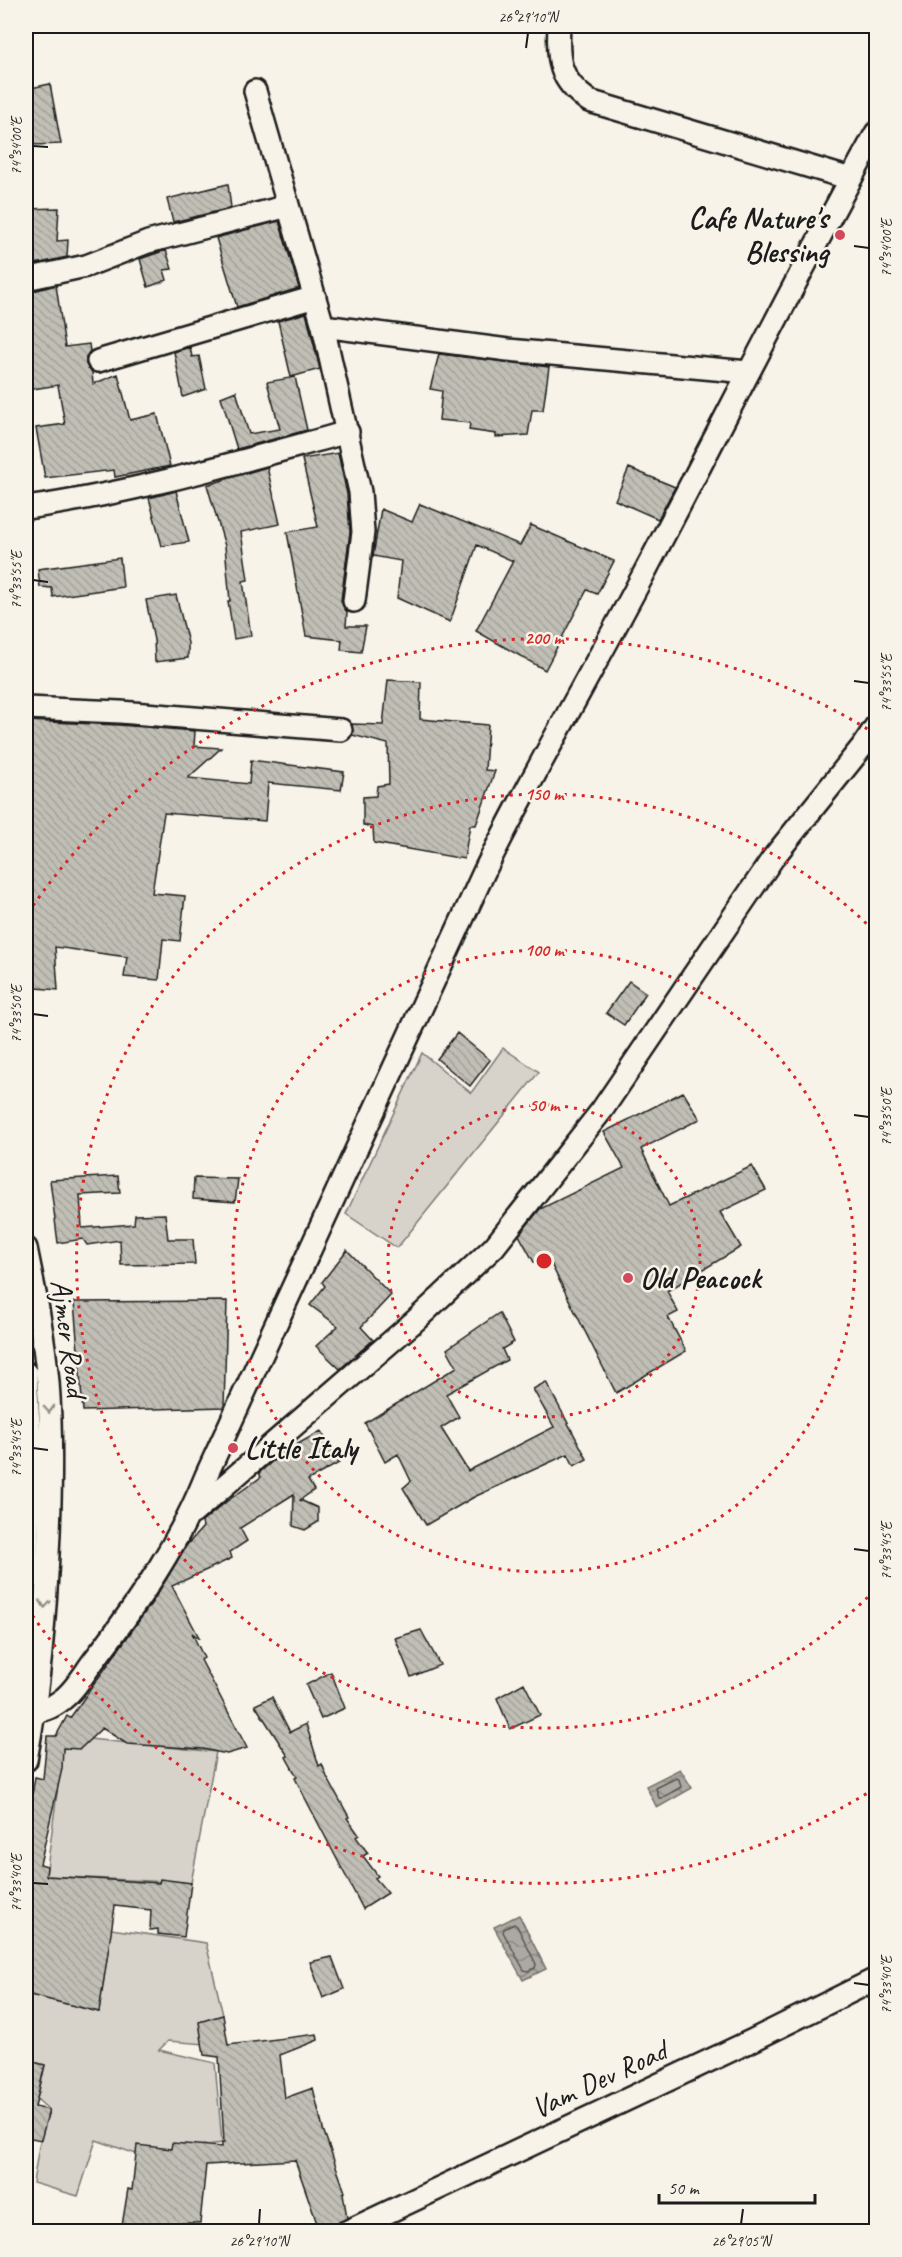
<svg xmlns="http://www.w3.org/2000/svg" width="902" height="2257" font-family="Caveat,sans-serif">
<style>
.green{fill:#d7d3cb;stroke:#7a7874;stroke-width:1.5}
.water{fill:url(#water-waves);stroke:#72716c;stroke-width:1.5}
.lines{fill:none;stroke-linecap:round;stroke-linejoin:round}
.shore{stroke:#565452;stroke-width:1.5}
.building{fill:url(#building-back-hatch);stroke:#1c1c1c;stroke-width:1.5}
.minor-casing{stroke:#1c1c1c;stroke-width:26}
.minor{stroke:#f7f3e8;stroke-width:21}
.oneway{stroke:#94928c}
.ticks{fill:none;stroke:#1c1c1c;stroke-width:2}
.ring{fill:none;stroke:#d62828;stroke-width:3;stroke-dasharray:3 6}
.poi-dot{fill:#d1495b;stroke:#f7f3e8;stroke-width:2}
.labels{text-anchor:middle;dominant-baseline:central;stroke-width:5;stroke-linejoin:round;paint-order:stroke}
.poi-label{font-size:30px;font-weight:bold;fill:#1c1c1c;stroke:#f7f3e8;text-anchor:start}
.street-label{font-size:30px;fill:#1c1c1c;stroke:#f7f3e8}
.centre{fill:#d62828;stroke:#f7f3e8;stroke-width:3}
.ring-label{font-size:18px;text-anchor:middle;font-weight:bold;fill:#d62828;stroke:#f7f3e8;stroke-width:5;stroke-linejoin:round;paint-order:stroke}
.neatline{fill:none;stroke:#1c1c1c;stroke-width:2}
.ticks-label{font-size:15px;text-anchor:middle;fill:#1c1c1c}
</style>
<defs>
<pattern id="water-waves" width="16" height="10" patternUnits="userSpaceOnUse" patternTransform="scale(1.5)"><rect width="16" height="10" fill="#aca9a2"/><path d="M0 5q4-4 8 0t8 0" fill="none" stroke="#8b8983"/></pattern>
<pattern id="building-back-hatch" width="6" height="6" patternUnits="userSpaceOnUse" patternTransform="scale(1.5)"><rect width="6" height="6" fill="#c0beb5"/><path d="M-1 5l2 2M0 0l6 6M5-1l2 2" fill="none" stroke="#a4a39b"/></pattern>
</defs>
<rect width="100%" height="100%" fill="#f7f3e8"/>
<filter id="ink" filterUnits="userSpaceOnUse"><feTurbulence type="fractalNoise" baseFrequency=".0167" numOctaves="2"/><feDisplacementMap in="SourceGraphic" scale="12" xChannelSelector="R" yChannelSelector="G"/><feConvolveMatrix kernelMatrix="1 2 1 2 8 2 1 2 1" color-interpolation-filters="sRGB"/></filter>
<g filter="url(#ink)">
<path class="green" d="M503 1048 539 1072 397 1248 346 1214 422 1053 471 1093Z
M89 1739 216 1752 191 1883 46 1876 63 1748Z
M111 1929 206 1943 223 2015 200 2022 205 2044 168 2041 159 2050 215 2063 222 2143 136 2154 96 2140 78 2196 33 2183 39 2146 49 2110 37 2099 45 2065 26 2060V1994L99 2012Z"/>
<path class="water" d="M680 1769 692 1788 657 1808 646 1786Z
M519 1915 546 1969 523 1980 494 1927Z"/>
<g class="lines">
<path class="shore" d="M676 1778 679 1779 681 1787 662 1798H659L656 1788Z
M514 1924 517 1926 536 1964 535 1968 528 1971 524 1970 503 1932 504 1929Z"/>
</g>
<path class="building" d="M50 84 61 144 34 145 26 89Z
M228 184 231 208 173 222 167 199Z
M59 208 57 241 68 240 67 257 36 264 34 241 26 243V209Z
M279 221 299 288 237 307 216 238Z
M166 250 172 269 164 270 167 280 148 287 140 259Z
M56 285 65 347 89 344 90 351 86 357V364L92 372 93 384 118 374 130 420 157 414 170 466 115 477 114 470 45 478 36 428 65 424 58 385 26 390V293Z
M306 313 320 369 291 377 278 321Z
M190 347 192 357 199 356 206 389 183 397 174 352Z
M439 354 549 367 543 410H532L528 435 496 437V434L469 430 470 423 439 420 442 391 430 389Z
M295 377 307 430 237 449 221 397 236 391 249 434 280 429 267 382Z
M338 453 347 494 350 532 341 600 343 606 347 612 346 626H366L361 652 341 650 342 640 306 636 287 532 318 527 302 459Z
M267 467 280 524 241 532 248 580 243 581 251 636 234 639 228 601H230L225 546 207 485Z
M629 468 675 487 658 519 615 500Z
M176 491 189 542 162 546 149 498Z
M420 504 520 545 531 525 614 561 597 594 587 590 545 670 476 631 513 561 477 545 450 622 397 598 401 561 373 556 381 509 412 522Z
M120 558 123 587 53 597 52 588 40 587 38 569Z
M176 595 188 643V658L155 662 154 640 146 600Z
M388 680 421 682 420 719 488 725 485 770 495 771 476 825H470L464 859 374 843 373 827 363 825V797L376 796 377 786 389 784 388 744 352 735V724L383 725Z
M26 721 119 725 195 731 194 746 221 748 188 778 249 784 251 760 344 772 341 790 268 783 265 821 164 813 152 893 185 896 180 941 163 939 159 980 124 977 127 957 55 947 58 990 26 987Z
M629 981 646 993 624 1025 606 1013Z
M457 1033 490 1060 470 1086 437 1059Z
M683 1092 700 1119 641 1149 669 1206 752 1166 766 1190 720 1212 741 1247 667 1291 678 1312 668 1317 686 1351 616 1393 548 1258 534 1262 519 1235 540 1209 624 1168 604 1132Z
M118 1176 120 1193 80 1195 82 1228 134 1224 135 1215 165 1214 168 1239H193L195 1264 121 1265 120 1240 87 1245 83 1239 58 1243 50 1180Z
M194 1178 238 1179 235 1202 193 1199Z
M347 1250 391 1295 361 1327 373 1340 340 1369 316 1346 338 1326 310 1305 325 1286 322 1282Z
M227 1301 224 1407 83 1411 74 1302Z
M499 1313 514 1342 502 1349 507 1360 446 1394 459 1417 441 1428 468 1471 554 1427 533 1389 546 1382 587 1459 574 1466 568 1454 474 1497 426 1525 403 1488 411 1481 398 1454 385 1462 365 1423 457 1367 447 1349Z
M321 1431 339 1463 308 1480 314 1490 300 1500 318 1508V1522L305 1530 293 1526 294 1494 240 1528 247 1541 230 1552 232 1558 172 1586 200 1639 192 1633 204 1658 201 1660 247 1748 227 1754 203 1749 127 1744 102 1728 80 1749 63 1748 62 1769 40 1864 47 1866 46 1876 159 1883 160 1879 191 1883 184 1937 158 1934V1929L150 1930 151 1910 115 1906 99 2012 26 1994V1832L35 1777 43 1779 47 1736H56L67 1716 70 1718 153 1601 186 1546 203 1527 202 1522 226 1502 261 1477 259 1473 289 1447V1449Z
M421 1630 440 1665 411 1677 395 1638Z
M331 1672 345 1708 321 1719 306 1685Z
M524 1683 540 1715 510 1729 497 1698Z
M272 1697 290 1732 306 1724 319 1766 322 1764 327 1777 349 1817 347 1818 359 1835 356 1837 368 1853 363 1856 378 1876 375 1878 388 1893 363 1909 304 1796 295 1778 297 1777 286 1757 288 1756 255 1705Z
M332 1957 344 1989 323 1998 310 1962Z
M223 2015 228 2045 317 2034 318 2040 280 2055 285 2098 313 2088 323 2129 345 2192 343 2193 347 2218 335 2227 320 2232 295 2160 206 2165 200 2223H161V2232H121L128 2189 132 2190 137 2145 171 2149 172 2143 222 2147V2143H224L219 2057 204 2055 199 2022Z
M26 2060 45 2065 35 2107 49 2110 41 2140 26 2137Z"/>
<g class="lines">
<defs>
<path id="minor" d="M559 26C557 61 559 80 589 101L851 179
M255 91 323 326 360 492 363 532 354 601
M26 279 86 266 148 242 288 206
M323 326 508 350 748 372
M98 361 315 297
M26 508C135 493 241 461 348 432
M26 708 120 712 341 730
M26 1248C35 1292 44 1337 48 1382 52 1433 51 1483 49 1533 46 1609 40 1685 26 1760
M26 1373 31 1460 26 1577
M193 1513 416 1320 494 1247 602 1110 773 858 862 747 876 726
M26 1712C40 1713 52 1708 63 1699 76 1689 85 1672 95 1659 139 1602 179 1543 206 1476L484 872C533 773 588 679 640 581 719 432 794 281 876 133
M346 2232 753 2040 876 1979"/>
</defs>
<use href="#minor" class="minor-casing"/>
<use href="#minor" class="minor"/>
</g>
<defs><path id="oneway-chevron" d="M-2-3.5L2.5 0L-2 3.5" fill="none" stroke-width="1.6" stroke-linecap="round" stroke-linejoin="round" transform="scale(1.5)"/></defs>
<g class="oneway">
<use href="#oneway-chevron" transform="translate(49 1409) rotate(87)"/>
<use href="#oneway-chevron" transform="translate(45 1604) rotate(95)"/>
</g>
</g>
<path class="ticks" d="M526 48 528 33M33 146 48 147M854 246 869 248M33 580 48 582M854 681 869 683M33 1014 48 1016M854 1115 869 1117M33 1448 48 1450M854 1549 869 1551M33 1883 48 1884M854 1983 869 1985M259 2224 260 2209M741 2224 743 2209"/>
<g class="ring">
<circle cx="544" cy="1261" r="156"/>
<circle cx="544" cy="1261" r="311"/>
<path d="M874 1591A467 467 0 1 1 874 931"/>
<path d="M874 1789A623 623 0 0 1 28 1609M28 913A623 623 0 0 1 874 733"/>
</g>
<g class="poi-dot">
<circle cx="840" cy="235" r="6"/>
<circle cx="628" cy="1278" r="6"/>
<circle cx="233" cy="1448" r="6"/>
</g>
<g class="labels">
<g class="poi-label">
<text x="828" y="218" text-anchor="end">Cafe Nature's<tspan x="828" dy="34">Blessing</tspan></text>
<text x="640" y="1278">Old Peacock</text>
<text x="245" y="1448">Little Italy</text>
</g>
<g class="street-label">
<text transform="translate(69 1338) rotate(82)">Ajmer Road</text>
<text transform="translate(599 2079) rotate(-25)">Vam Dev Road</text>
</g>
</g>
<circle cx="544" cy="1261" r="9" class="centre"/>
<g class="ring-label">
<text x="544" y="644">200 m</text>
<text x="544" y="800">150 m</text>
<text x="544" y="956">100 m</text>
<text x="544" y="1111">50 m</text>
</g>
<rect width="902" height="2257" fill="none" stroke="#f7f3e8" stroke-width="66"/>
<path d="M659 2194v9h156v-9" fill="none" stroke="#1c1c1c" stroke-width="3"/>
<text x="668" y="2194" font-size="18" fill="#1c1c1c" stroke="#f7f3e8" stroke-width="4.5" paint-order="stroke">50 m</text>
<rect x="33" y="33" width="836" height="2191" class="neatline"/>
<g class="ticks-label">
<text x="528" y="22">26°29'10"N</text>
<text transform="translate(16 146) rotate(-90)" y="5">74°34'00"E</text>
<text transform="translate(886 248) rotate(-90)" y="5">74°34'00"E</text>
<text transform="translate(16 580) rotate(-90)" y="5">74°33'55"E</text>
<text transform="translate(886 683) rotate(-90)" y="5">74°33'55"E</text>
<text transform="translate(16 1014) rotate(-90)" y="5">74°33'50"E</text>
<text transform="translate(886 1117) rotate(-90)" y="5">74°33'50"E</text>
<text transform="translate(16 1448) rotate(-90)" y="5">74°33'45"E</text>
<text transform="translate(886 1551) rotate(-90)" y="5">74°33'45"E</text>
<text transform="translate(16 1883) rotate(-90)" y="5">74°33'40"E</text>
<text transform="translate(886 1985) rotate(-90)" y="5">74°33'40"E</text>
<text x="259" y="2246">26°29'10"N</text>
<text x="741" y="2246">26°29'05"N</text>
</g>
</svg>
